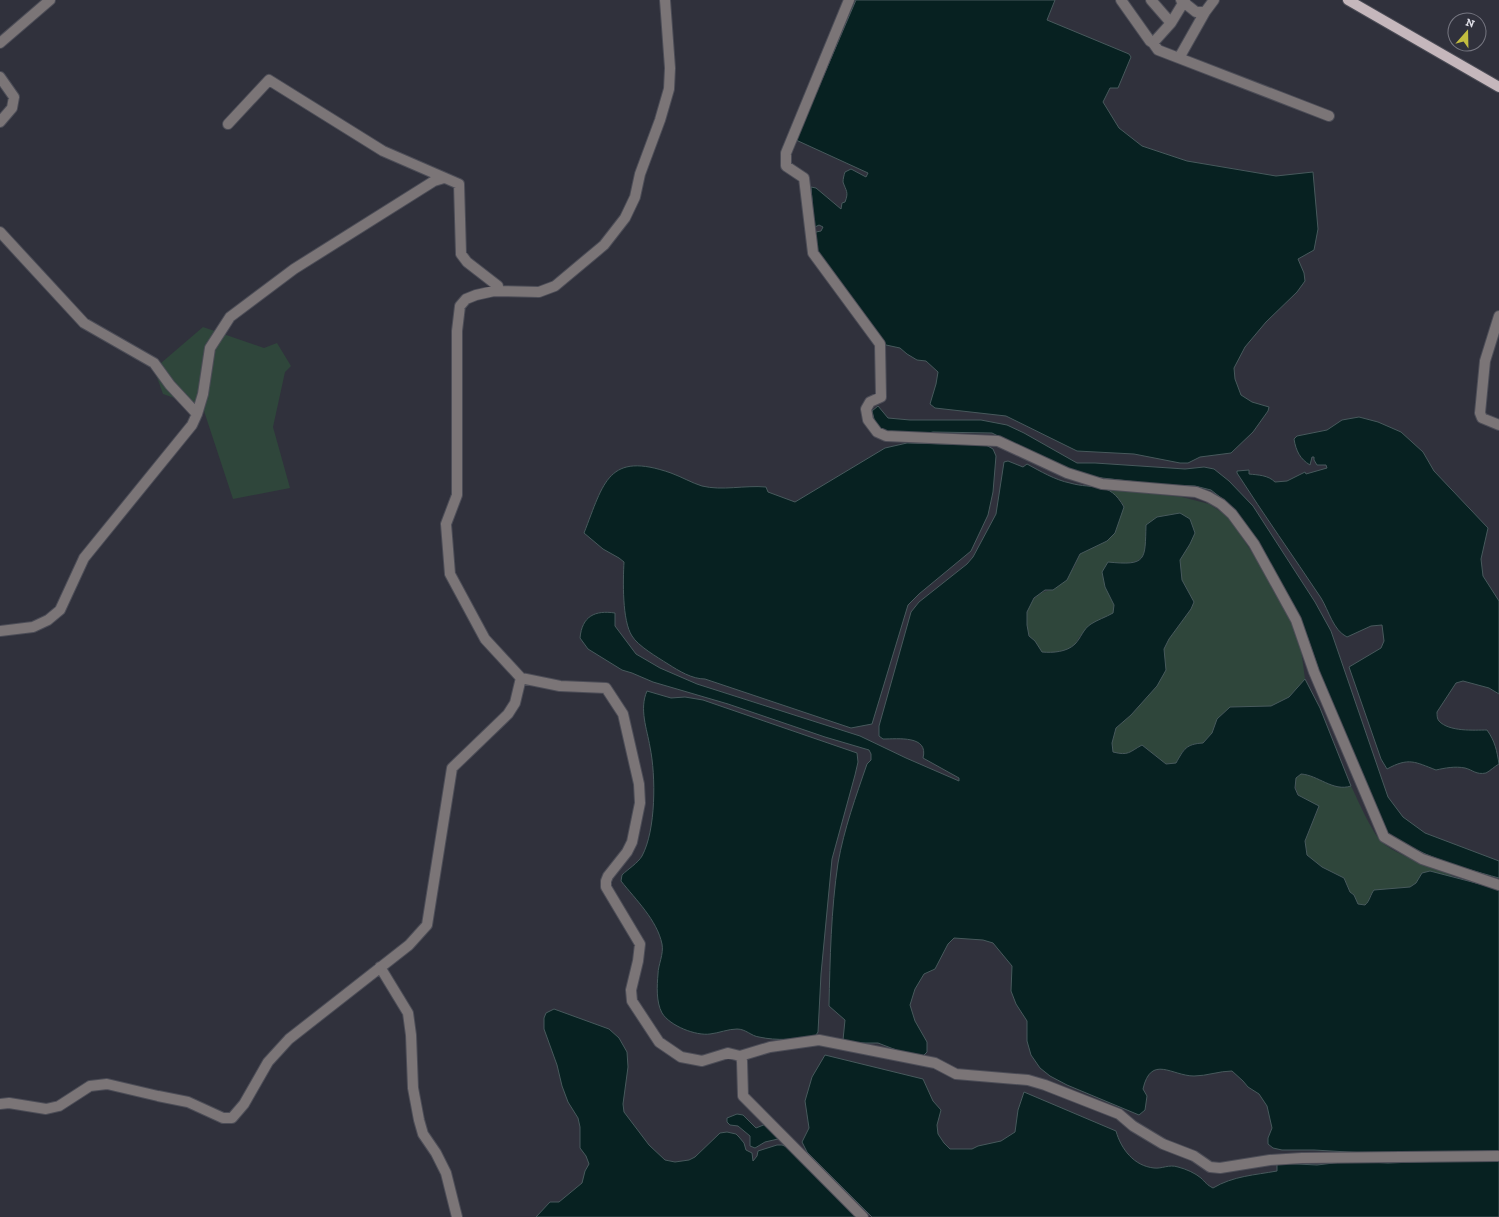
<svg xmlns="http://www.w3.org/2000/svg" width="1499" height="1217" font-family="'Zilla Slab',serif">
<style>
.green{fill:#2f463b}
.water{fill:#072121;stroke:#47595c}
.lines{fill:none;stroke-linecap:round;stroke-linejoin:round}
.minor-casing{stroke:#4c4d57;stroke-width:12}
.major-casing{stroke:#4c4d57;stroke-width:12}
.minor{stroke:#7b7577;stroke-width:10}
.major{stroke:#c5b7bc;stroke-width:10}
</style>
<rect width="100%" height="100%" fill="#30313c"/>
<path class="green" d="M203 327 264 348 277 343 291 366 285 372 273 427 290 488 233 499 203 408 163 394 154 369Z
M1107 489 1182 497 1209 504 1229 517 1273 585 1291 617 1301 649 1305 679 1289 697 1271 706 1230 707 1217 719 1212 733 1203 743C1186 744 1184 749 1176 763L1166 764 1142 745C1129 752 1129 756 1113 752L1112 743 1116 728 1131 715 1157 686 1164 649 1169 639 1191 609 1194 602 1182 580 1180 559 1190 544 1145 552C1140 562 1133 563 1122 563L1110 597 1114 605V613C1102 619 1092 626 1082 634 1078 637 1078 641 1075 644 1067 652 1053 653 1042 652 1039 648 1030 638 1029 634 1021 616 1031 591 1053 590L1074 568 1080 554 1107 541 1124 506 1120 500Z
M1301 774C1318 775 1333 791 1351 786 1358 800 1372 833 1382 842 1395 855 1434 867 1452 873L1451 877 1430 871 1422 873 1416 883 1410 887 1370 895 1369 902 1365 905 1357 904 1354 895 1350 892 1344 878 1322 867 1307 855 1305 841 1319 807C1303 798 1294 799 1296 778Z"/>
<path class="water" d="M856 0H1055L1047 20 1129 54 1131 57 1118 88H1110L1103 102 1119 128 1142 146 1187 161 1276 176 1313 172 1318 229 1314 250 1298 259 1304 273 1305 281 1297 292 1266 322 1245 347 1234 368 1235 379 1241 395 1252 402 1269 407 1268 411 1253 432 1231 453 1200 457 1188 463H1180L1134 454 1077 451 1006 416 935 408 930 404 936 384 938 372 926 361 917 360 907 354 900 348 886 345 836 278 817 252 815 235 816 232 821 231 823 227 819 225 815 227 814 226 811 187 816 188 841 209 842 203 845 202C849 192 846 191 843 182 843 179 844 175 845 172L851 169 866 177 868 173 796 140Z
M878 406 888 418 910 420H981L1007 425 1024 433 1077 463H1095L1185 469 1204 467 1214 469 1229 481 1253 506 1315 602 1331 631 1388 797 1403 817 1425 833 1499 861V878C1459 867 1420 856 1385 832L1337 723 1308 639 1294 606 1255 538 1229 504 1211 490 1195 486 1163 485 1076 475 992 433 933 432 919 435 881 433 875 423 872 411Z
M1359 417 1378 422 1401 432 1423 452 1434 471 1488 528 1481 559 1483 576 1499 601V694L1489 688 1463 681 1456 683 1437 712C1437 715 1437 719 1439 721 1449 732 1474 730 1487 730 1495 741 1497 751 1499 764 1495 766 1490 771 1486 773 1476 775 1473 770 1465 768 1455 766 1445 768 1436 770 1415 762 1409 757 1387 769L1381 759 1349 667 1381 648 1384 641 1382 625 1371 626 1347 637C1333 630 1329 611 1321 598 1293 556 1264 515 1237 473V471L1249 470V474C1258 475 1268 475 1275 482L1287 481 1305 472 1306 474 1327 468 1326 465H1317L1314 460V457H1312L1310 465C1300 459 1296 451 1294 439L1297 436 1327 430 1342 420Z
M907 443 986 445 993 449 996 456 993 492 988 515 971 551 919 594 908 605 872 724 851 728 705 679C692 679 679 671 668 664 657 657 638 646 632 636 622 621 623 580 624 562L619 558 603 549 584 533C604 482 608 451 671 473 682 477 692 483 702 486 722 491 745 485 766 487L768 492 795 502 885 448Z
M1008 461 1023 467 1027 464C1040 471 1055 480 1070 483 1094 490 1109 480 1124 507L1115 533 1107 541 1080 554 1067 580 1053 590H1045L1034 598 1027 612V625L1029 636 1035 641 1042 652C1053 653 1067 652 1075 644 1081 638 1083 629 1091 624 1097 620 1106 617 1113 613L1114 605 1105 587 1102 572 1108 562C1147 566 1145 560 1146 525L1157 517 1180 513 1190 519 1195 533 1190 544 1180 560 1182 580 1194 602 1191 609 1169 639 1164 649 1166 670 1157 686 1131 715 1116 728 1112 743 1113 752C1129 756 1129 752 1142 745L1166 764 1176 763C1184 749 1186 744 1203 743L1212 733 1217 719 1230 707 1271 706 1289 697 1305 679 1320 708 1351 786C1333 792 1318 775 1301 774L1296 778 1295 788 1298 795 1319 806 1305 841 1307 855 1322 867 1344 878 1350 892 1354 895 1358 904 1365 905C1370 901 1370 895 1374 890L1410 887 1416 883 1422 873 1430 871 1499 889V1151L1383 1154 1314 1150H1282L1273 1148 1268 1144V1138L1272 1128 1267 1106 1259 1094 1248 1087 1243 1081 1232 1071C1219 1071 1207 1076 1194 1076 1172 1076 1151 1054 1143 1089L1147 1096 1145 1110 1139 1115 1067 1085 1050 1076 1040 1068 1031 1055 1027 1041V1021L1016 1004 1011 991 1012 966 993 943 983 940 954 938 948 944 935 969 924 974 915 989 910 1005 915 1021 927 1042V1052L923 1056 899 1051 878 1043H851L843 1040 845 1020 829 1006C830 959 831 910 838 863 844 829 856 796 867 764L871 760V754L869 750 825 737 728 704 653 682 632 673 622 670 588 649 580 638C582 616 595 610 615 613V626L636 654 660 668 697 684 860 736 906 758 959 781V778L923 758C929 735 898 739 883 739L879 736V726L911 612 919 602 967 564 973 557 996 514 1004 462Z
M647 691 671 698 685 697 703 700 857 753 858 762 855 775 832 859 821 974 818 1032 814 1038C795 1039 777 1041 759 1037 751 1036 746 1029 737 1029 728 1029 719 1033 710 1034 696 1036 670 1026 662 1013 656 1002 657 986 658 974 658 965 664 954 662 944 657 920 636 900 621 881L622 875C628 869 638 863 642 856 656 830 656 776 650 747 647 729 639 709 647 691Z
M554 1009 609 1029 619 1038 627 1052 628 1067 623 1104 624 1112 649 1145 665 1160 675 1162 689 1160 695 1157 720 1133 727 1132 736 1134 739 1137 744 1143 746 1150 752 1153 753 1161 757 1156 758 1151 777 1145H782L790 1148 856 1217H536L550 1202H559L582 1183 585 1171 589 1164 586 1156 580 1148V1127L578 1118 568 1102 562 1086 557 1065 544 1029V1018L546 1013Z
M825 1055 923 1079 933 1101 941 1110 937 1125 938 1134 944 1143 950 1149H972L978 1146 1001 1141 1015 1132 1018 1110 1024 1092 1116 1131C1121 1149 1134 1166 1154 1168 1162 1169 1169 1164 1178 1167 1186 1169 1195 1173 1201 1178 1205 1182 1207 1185 1213 1188 1233 1176 1255 1175 1277 1171V1163L1317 1165 1350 1161 1388 1163 1499 1159V1217H872L807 1152 802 1142 809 1128 805 1101 812 1077Z
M737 1114 743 1115 756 1128 766 1124 774 1132 778 1139 765 1142 755 1148 750 1146V1136L738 1126 730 1125 727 1122V1118Z"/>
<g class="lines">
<defs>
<path id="minor" d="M849 0 786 153V166L804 178 813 253 880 344 881 397 870 402 866 409 868 420 877 432 886 436 998 441 1067 473 1102 484 1196 492 1209 497 1221 504 1232 514 1254 544 1296 620 1314 672 1384 837 1422 859 1499 885
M1121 0 1150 41 1153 43 1171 23
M1151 0 1171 23 1185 0
M1181 0 1196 12H1205L1214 0
M0 43 50 0
M1153 43 1158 50 1329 116
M1179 58 1205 12
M0 77 14 97 12 108 0 122
M228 124 269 80 383 151 459 184 461 254 467 262 498 286V291
M0 232 84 323 154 363 170 385 197 414
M1499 316 1485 361 1480 413 1482 418 1499 425
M0 631 33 627 48 620 60 610 84 558 192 425 197 414 203 394 210 348 230 317 294 269 434 181 444 178
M521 678 560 686 606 688 623 714 639 784 640 803 632 842 627 852 608 876 606 881V887L640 944 638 961 631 990 632 1001 659 1042 681 1057 702 1061 728 1053 740 1056 742 1061 743 1096 863 1217
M380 967 408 1013 411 1035 413 1088 419 1120 423 1134 436 1153 446 1173 457 1217
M740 1056 770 1047 819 1040 935 1063 956 1074 1028 1080 1045 1085 1119 1114 1133 1126 1163 1144 1194 1156 1210 1167 1220 1168 1270 1160 1302 1158 1499 1156
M0 1104 9 1103 46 1109 59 1106 90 1086 107 1084 158 1096 188 1102 223 1118H232L244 1104 268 1062 289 1039 409 945 427 925 452 768 508 714 515 703 521 678 485 639 450 574 446 524 457 495V331L460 306 466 299 476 295 494 291 539 292 555 286 604 245 625 218 635 197 640 174 660 120 669 89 670 68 665 0"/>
<path id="major" d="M1348 0 1499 87"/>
</defs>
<use href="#minor" class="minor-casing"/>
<use href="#major" class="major-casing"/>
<use href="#minor" class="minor"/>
<use href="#major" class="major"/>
</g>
<g transform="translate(1467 32) rotate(20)"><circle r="19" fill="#30313c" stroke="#757680"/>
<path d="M0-3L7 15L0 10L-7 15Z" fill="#c2bd3f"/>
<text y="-6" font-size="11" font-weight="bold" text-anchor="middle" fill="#dddde5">N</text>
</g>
</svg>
